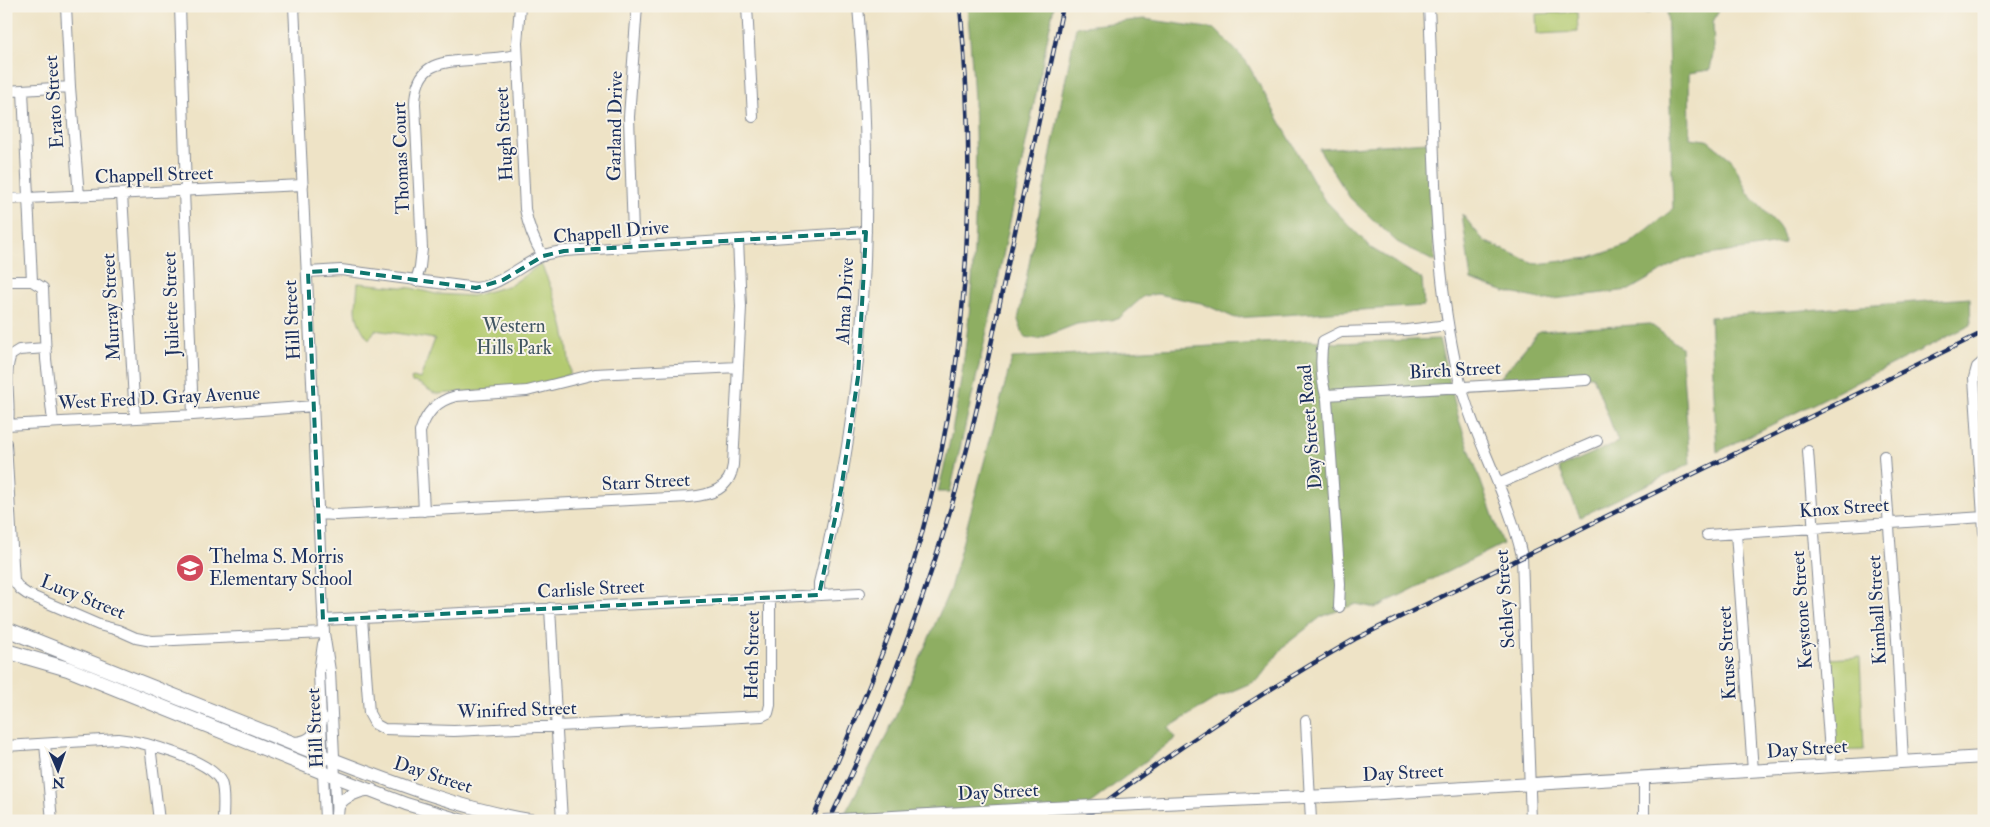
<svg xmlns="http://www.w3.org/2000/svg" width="1990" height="827" font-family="'IM FELL Double Pica',serif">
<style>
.green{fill:#b3ca6f;stroke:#677c66}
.forest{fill:#8eae62;stroke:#546e60}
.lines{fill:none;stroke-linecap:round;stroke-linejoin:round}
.minor-casing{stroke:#848992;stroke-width:12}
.major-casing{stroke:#848992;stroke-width:14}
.highway-casing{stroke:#848992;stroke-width:16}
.minor{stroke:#fff;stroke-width:10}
.major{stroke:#fff;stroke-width:12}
.highway{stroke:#fff;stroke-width:14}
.rail-casing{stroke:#1b2f5e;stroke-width:4.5}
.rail{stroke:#f7f3e8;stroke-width:2.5;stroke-dasharray:8;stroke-linecap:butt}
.major-bridge-casing{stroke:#848992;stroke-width:14;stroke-linecap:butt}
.major-bridge{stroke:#fff;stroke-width:12}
.marked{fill:none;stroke:#0f766e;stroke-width:4;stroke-dasharray:10 6;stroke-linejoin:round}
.labels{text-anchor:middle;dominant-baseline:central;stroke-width:4;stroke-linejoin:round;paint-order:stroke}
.street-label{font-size:19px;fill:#1b2f5e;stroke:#f7f3e8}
.park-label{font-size:19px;fill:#415662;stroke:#f7f3e8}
.poi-label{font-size:19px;fill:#1b2f5e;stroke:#f7f3e8;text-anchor:start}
</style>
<rect width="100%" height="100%" fill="#f7f3e8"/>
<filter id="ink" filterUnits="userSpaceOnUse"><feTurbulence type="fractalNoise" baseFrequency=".02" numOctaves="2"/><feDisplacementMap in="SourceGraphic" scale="10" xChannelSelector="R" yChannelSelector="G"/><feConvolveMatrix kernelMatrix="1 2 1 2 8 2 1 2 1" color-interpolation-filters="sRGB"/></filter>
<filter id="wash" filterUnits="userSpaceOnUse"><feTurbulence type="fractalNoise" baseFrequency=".0096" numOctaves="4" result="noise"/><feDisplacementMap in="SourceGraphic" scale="20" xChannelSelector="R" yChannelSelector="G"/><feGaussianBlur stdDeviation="1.12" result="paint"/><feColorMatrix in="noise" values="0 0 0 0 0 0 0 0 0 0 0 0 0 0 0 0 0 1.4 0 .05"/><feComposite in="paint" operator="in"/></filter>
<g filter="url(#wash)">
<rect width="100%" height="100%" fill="#eee3c6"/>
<path class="green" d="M1605 6H1650V13L1626 12Z
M1577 12 1578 32 1537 34 1536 14Z
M541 264C558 302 568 332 570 374L551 381 525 388 437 394C427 391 422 382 412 382L411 379 413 377 420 379 435 339 375 330 369 340C352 317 356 310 358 283L411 288 436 294 472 296 511 285Z
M1860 657 1864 750 1835 751 1833 735 1828 659Z"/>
<path class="forest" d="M967 6H1054L993 305 950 492H938C979 334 983 168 967 6Z
M1667 6H1721L1713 22 1714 49 1710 70 1689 73 1690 138 1707 140 1732 160 1748 193 1781 229 1785 243 1683 259 1629 290 1545 300 1505 292 1471 280 1462 214 1484 241 1536 264 1590 258 1628 245 1673 209Z
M1144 19 1215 29 1246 61 1323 198 1371 248 1422 279 1424 306 1235 318 1201 303 1157 294 1144 296 1118 319 1077 324 1038 339 1024 337 1018 320 1076 27Z
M1428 142 1435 262 1397 242 1350 198 1319 149Z
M1970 298 1971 325 1717 452 1710 317Z
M1650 324 1681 347 1690 464 1580 517 1559 468 1618 442 1593 376 1500 378 1539 331Z
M1439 339 1459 420 1503 544 1375 608 1356 604 1321 617 1284 646 1258 680 1218 697 1168 728 1176 738 1067 821H841L888 733 950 589 1012 358 1311 340 1337 343Z"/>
</g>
<g filter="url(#ink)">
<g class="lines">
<defs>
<path id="minor" d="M66 6 70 87 79 196
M180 6 186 191
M294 6 324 633 330 671 337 821
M520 6 517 43 525 209C528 226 534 241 543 256
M747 6 753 117
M1429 6C1435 129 1430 254 1458 375 1473 437 1508 493 1522 556L1531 821
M6 91 70 87
M23 91 32 281
M184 191 193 415
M122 194 135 418
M6 199 303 185
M636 246 633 233 629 117 637 6
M308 272 341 270 476 288C503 284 520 265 544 255 550 253 557 252 564 251L866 232
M6 281H32L43 288 46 359 53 422
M416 281 420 267 422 249 415 104C416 65 436 62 470 60 486 59 502 58 517 55
M1984 361 1977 367 1974 378 1984 532
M1326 395 1586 380
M6 425 193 415 314 406
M8 425C11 403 3 373 11 355L19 350 46 348
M6 443 14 581 20 589 27 594 99 625 118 630 136 638 152 641 324 633
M1808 451 1831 766
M1884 456 1897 640 1903 762
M1498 484 1597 441
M424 511 420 432C426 413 436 401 456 396L527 391 595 374 738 367
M319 514 336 515 689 497C711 495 730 489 733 465L741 307 738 240
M1736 533 1753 771
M1707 535 1984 517
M819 595V583C868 391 875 202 858 6
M1339 607 1340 584 1327 399C1321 380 1320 360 1323 341L1341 332 1407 330 1448 325
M550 608 562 821
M362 618 369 713 375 724 384 729 454 731 762 716 768 713 770 705V598
M323 620 860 593
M323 644 319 672 325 821
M1306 721 1311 821
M45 744 52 821
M150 745 159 821
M6 746 118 739C141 741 210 759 221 782 225 792 223 809 223 821
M1644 778V821"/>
<path id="major" d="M322 755C392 782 460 809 535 821
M323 772 406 804 463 821
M1140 804 1349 795 1984 757
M337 814C338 811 337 808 339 805 343 796 363 789 372 790
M858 819 1051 808"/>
<path id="highway" d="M6 629 322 755
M6 651 68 669 323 772
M295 744C314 742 316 736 321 718"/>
</defs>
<use href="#minor" class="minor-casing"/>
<use href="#major" class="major-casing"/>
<use href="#highway" class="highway-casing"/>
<use href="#minor" class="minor"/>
<use href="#major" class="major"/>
<use href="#highway" class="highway"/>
<defs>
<path id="rail" d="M812 821C847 739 883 659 910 574 967 390 979 197 960 6
M829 821C881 715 924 604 956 490 976 420 990 349 1005 278 1025 187 1044 97 1063 6
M1080 821C1169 753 1258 694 1355 639L1984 332"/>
</defs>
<use href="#rail" class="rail-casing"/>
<use href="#rail" class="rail"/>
<defs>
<path id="major-bridge" d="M1051 808 1140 804
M823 821 858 819"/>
</defs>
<use href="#major-bridge" class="major-bridge-casing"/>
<use href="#major-bridge" class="major-bridge"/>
</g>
</g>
<path class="marked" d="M866 232 858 377 841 490 819 595 323 620 308 272 341 270 476 288 503 280 543 256 564 251Z"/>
<defs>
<symbol id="school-disc" viewBox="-11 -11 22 22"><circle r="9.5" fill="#d1495b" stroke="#f7f3e8"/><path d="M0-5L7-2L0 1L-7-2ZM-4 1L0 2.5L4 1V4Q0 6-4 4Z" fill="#fff"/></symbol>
</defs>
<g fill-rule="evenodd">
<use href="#school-disc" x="174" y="552" width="32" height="32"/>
</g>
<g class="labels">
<g class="street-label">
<text transform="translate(54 102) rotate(-94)">Erato Street</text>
<text transform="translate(615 126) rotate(-89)">Garland Drive</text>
<text transform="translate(504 134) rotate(-93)">Hugh Street</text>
<text transform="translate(401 158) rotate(-92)">Thomas Court</text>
<text transform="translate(154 175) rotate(-2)">Chappell Street</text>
<text transform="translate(611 232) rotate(-5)">Chappell Drive</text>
<text transform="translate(845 301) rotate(-87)">Alma Drive</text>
<text transform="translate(171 304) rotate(-92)">Juliette Street</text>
<text transform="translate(111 307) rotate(-93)">Murray Street</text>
<text transform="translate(292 320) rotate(-93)">Hill Street</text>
<text transform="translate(1455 370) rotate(-3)">Birch Street</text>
<text transform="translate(159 398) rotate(-3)">West Fred D. Gray Avenue</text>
<text transform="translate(1310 427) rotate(-95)">Day Street Road</text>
<text transform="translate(646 482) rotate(-3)">Starr Street</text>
<text transform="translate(1844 508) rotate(-4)">Knox Street</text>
<text transform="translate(591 589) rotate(-3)">Carlisle Street</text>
<text transform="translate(83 597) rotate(22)">Lucy Street</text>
<text transform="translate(1505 599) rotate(-94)">Schley Street</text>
<text transform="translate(1802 610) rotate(-94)">Keystone Street</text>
<text transform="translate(1877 610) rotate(-93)">Kimball Street</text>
<text transform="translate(1727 653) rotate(-93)">Kruse Street</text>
<text transform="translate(752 655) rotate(-89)">Heth Street</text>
<text transform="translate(517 710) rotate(-2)">Winifred Street</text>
<text transform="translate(315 728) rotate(-93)">Hill Street</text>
<text transform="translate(1807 749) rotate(-4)">Day Street</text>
<text transform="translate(1403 773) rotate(-3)">Day Street</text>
<text transform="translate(433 775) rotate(18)">Day Street</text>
<text transform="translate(998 792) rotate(-3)">Day Street</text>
</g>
<g class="park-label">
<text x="514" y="326">Western<tspan x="514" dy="22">Hills Park</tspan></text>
</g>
<g class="poi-label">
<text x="209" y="557">Thelma S. Morris<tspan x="209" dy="22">Elementary School</tspan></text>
</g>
</g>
<rect width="1990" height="827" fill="none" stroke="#f7f3e8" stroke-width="25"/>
<g transform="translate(58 770) rotate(178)" stroke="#f7f3e8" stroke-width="4" paint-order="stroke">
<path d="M0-4L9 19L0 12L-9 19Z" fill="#1b2f5e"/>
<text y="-8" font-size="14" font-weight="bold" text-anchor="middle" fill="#1b2f5e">N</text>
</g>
</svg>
